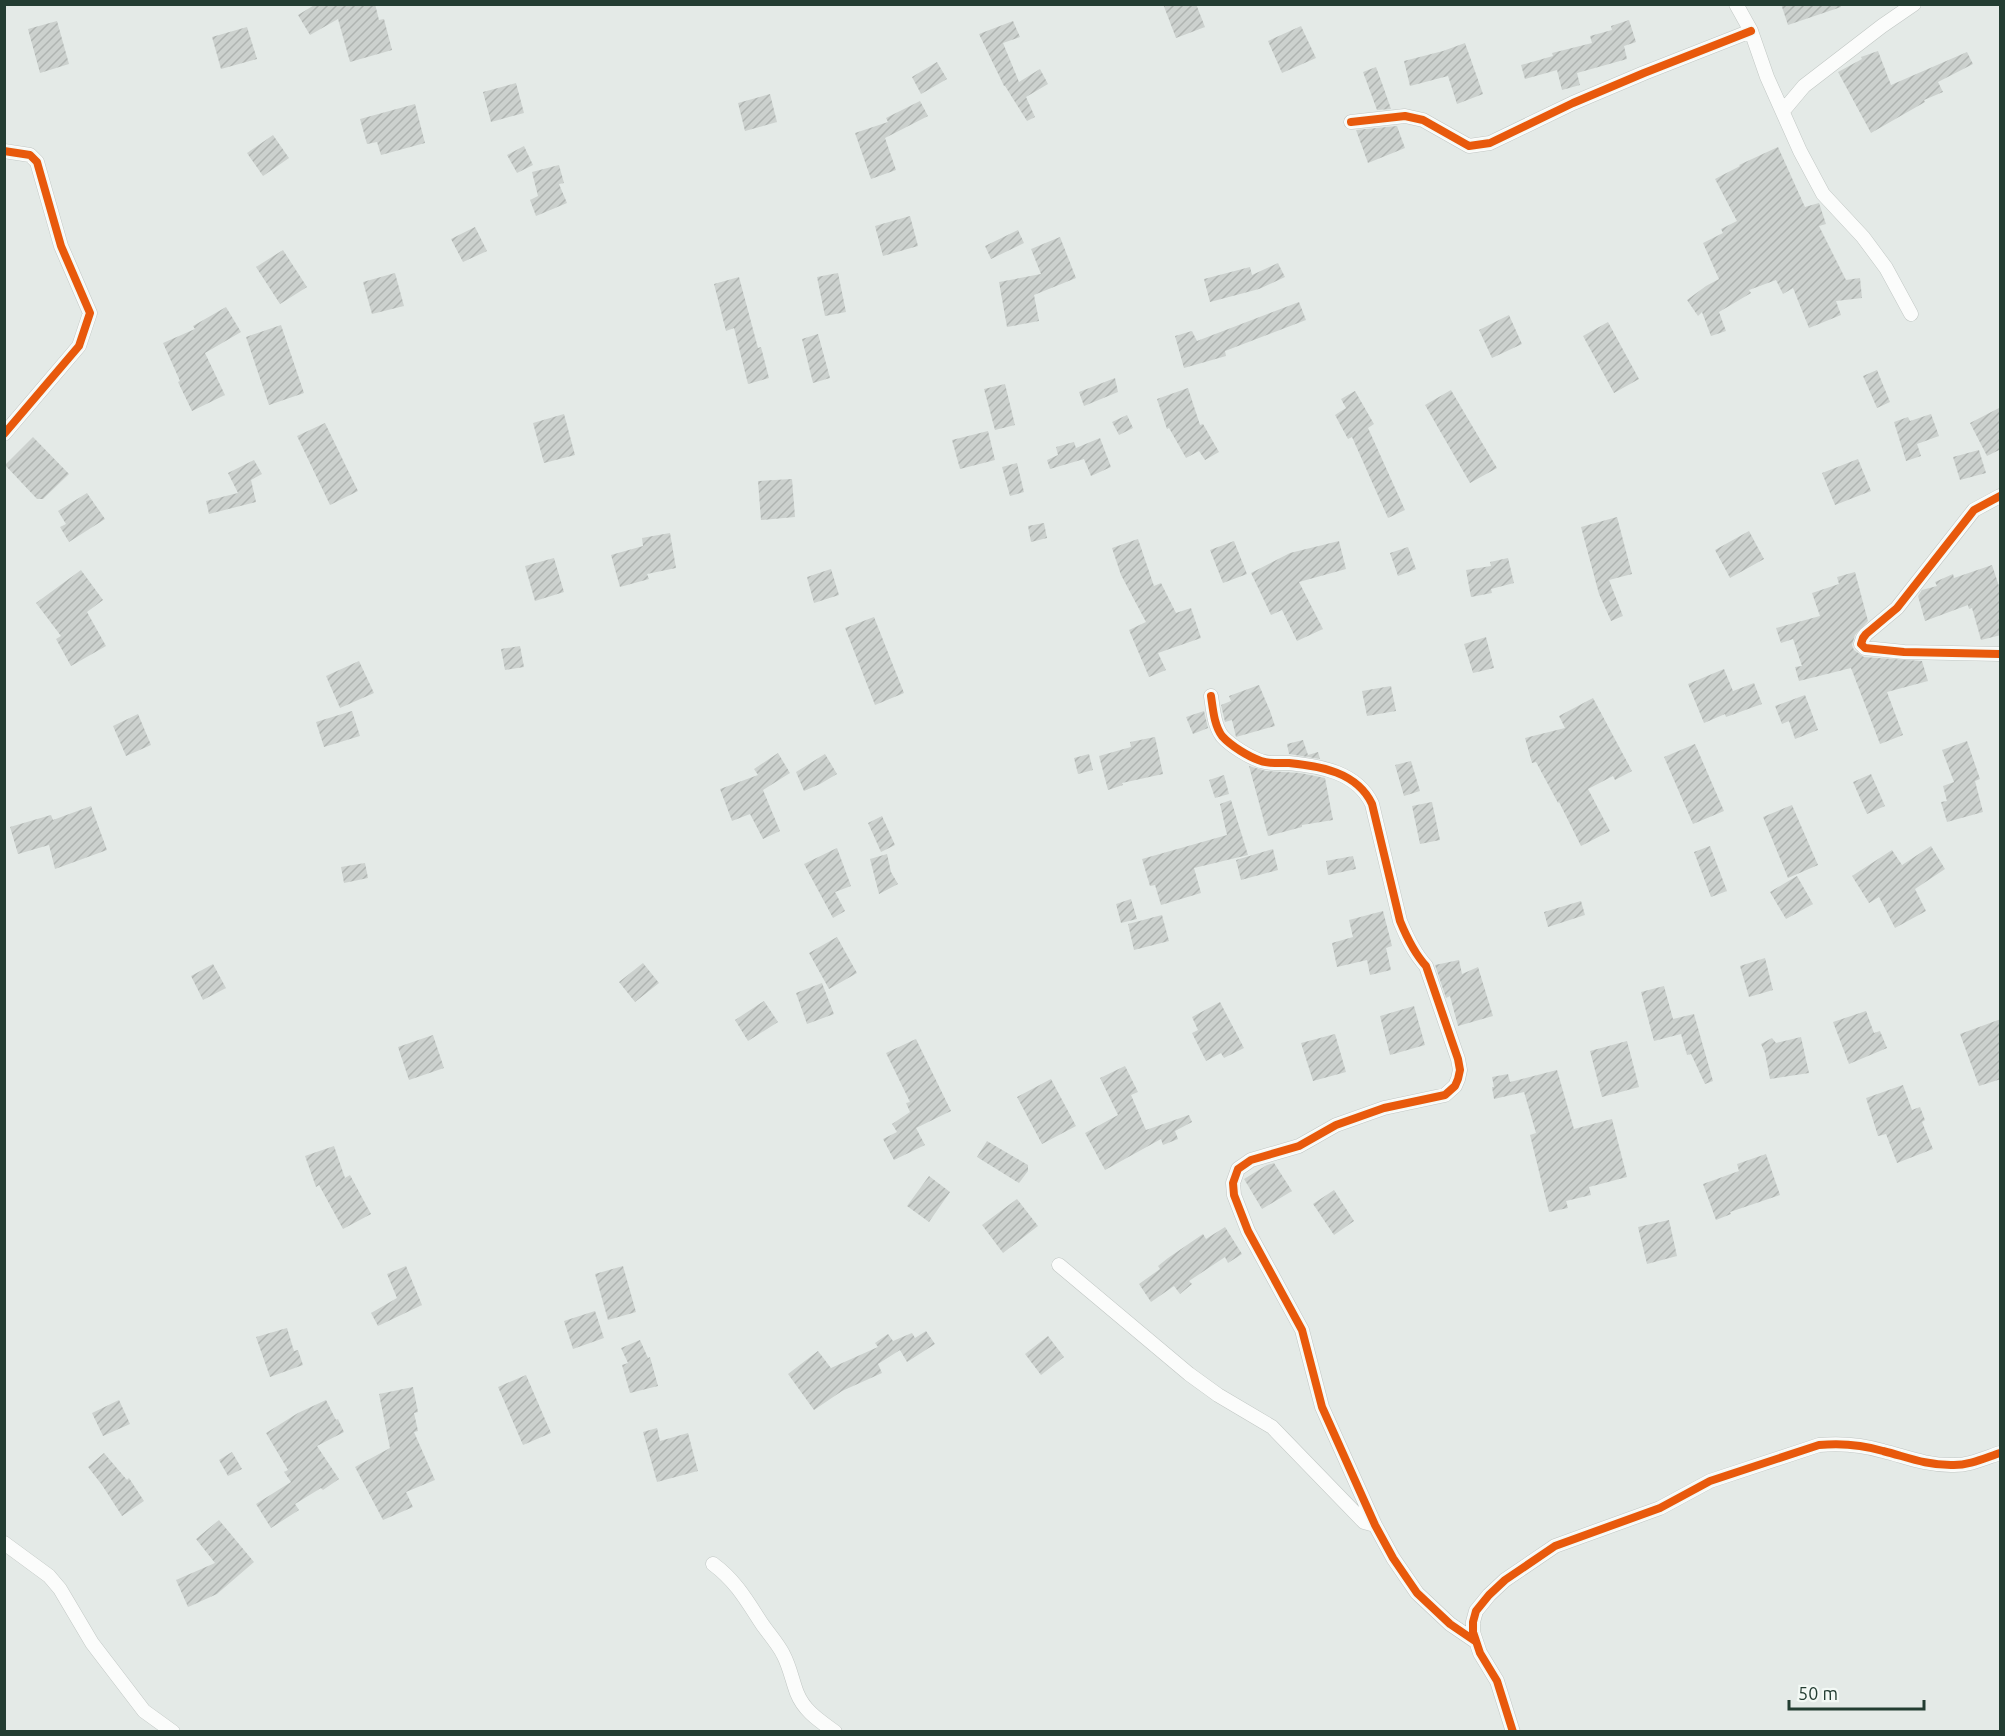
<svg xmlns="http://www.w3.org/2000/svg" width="2005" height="1736" font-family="Ubuntu,sans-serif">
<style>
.building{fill:url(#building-hatch)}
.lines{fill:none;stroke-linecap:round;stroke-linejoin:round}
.minor-casing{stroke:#c1c7c4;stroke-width:15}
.minor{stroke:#fbfcfb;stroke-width:14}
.cycleway-casing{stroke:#f3f9f5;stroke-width:11}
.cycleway{stroke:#e8590c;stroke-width:8}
</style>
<defs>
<pattern id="building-hatch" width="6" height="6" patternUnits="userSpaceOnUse" patternTransform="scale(1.5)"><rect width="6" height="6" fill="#ccd1ce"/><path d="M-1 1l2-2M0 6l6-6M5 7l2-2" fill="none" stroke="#afb4b1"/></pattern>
</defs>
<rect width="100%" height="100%" fill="#e4eae7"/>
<path class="building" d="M316 4H375L379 20 384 19 392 50 350 62 338 19 310 35 298 15Z
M1163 4H1196L1205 27 1176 38Z
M1781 4H1840L1841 7 1788 25Z
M1629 20 1636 42 1624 46 1627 59 1577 73 1580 85 1562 90 1557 70 1525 79 1521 65 1553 56 1552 53 1592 43 1590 36 1612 30 1611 26Z
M57 21 69 64 40 73 28 29Z
M1013 21 1020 37 1003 43 1019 82 1040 69 1048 84 1026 97 1035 117 1027 121 1005 86H1004L979 34Z
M1301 26 1316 58 1282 73 1268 41Z
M247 27 257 59 221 69 212 37Z
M1465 43 1483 94 1457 104 1448 76 1410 86 1404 61 1443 51Z
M1878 51 1891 85 1967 52 1973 64 1938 82 1943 92 1924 100 1925 102 1871 133 1838 72 1862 59 1861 57Z
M937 62 947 79 921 94 912 77Z
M1376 67 1383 86 1391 109 1377 110 1363 72Z
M516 83 524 113 491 122 483 92Z
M770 94 777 122 745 131 738 103Z
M920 101 928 116 885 138 896 170 871 179 855 133 888 122 886 118Z
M415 104 425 143 381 155 377 142 367 144 360 119Z
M1397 126 1405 148 1368 163 1356 130Z
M273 135 289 158 263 176 247 153Z
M524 146 533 165 517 173 507 155Z
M1778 147 1805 207 1819 203 1826 224 1819 226 1846 280 1860 278 1862 298 1836 301 1841 315 1809 328 1793 288 1783 294 1776 280 1749 290 1751 293 1719 312 1726 331 1711 336 1702 312 1698 316 1687 300 1706 286 1719 279 1703 243 1723 233 1721 229 1737 221 1715 179 1740 166 1739 165Z
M559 165 564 183 559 184 567 203 536 216 530 200 538 196 532 172Z
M910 216 918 246 883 256 875 226Z
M475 227 487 251 463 262 451 239Z
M1018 230 1024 243 991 259 985 246Z
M1060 237 1076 278 1034 295 1039 321 1007 327 999 282 1041 274 1031 249Z
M283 250 307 287 280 304 256 267Z
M1278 263 1285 277 1259 289 1210 302 1204 279 1250 267 1252 275Z
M395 273 404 306 372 314 363 282Z
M838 273 846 312 825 316 817 277Z
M739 277 758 348 761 347 769 378 748 384 734 328 726 331 714 284Z
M1299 302 1306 320 1225 351 1226 356 1184 368 1175 336 1192 331 1197 341Z
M226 307 241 332 205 353 225 395 192 411 178 382 180 381 163 343 195 329 193 326Z
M1509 315 1522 344 1492 358 1479 330Z
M1608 322 1639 379 1614 393 1583 336Z
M281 325 304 393 269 405 246 337Z
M818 334 830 378 813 383 802 339Z
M1877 370 1890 402 1877 408 1863 376Z
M1115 378 1118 392 1084 406 1079 392Z
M1005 384 1015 425 995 430 984 389Z
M1188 388 1200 425 1203 424 1219 452 1205 460 1199 451 1186 458 1169 428 1167 429 1157 399Z
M1451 390 1497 468 1470 483 1425 405Z
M1355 391 1374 424 1368 428 1405 510 1388 518 1352 437 1348 439 1335 415 1346 408 1341 399Z
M2001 407V449L1987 456 1970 423Z
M564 414 575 455 544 463 533 423Z
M1931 414 1939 436 1917 444 1921 456 1906 461 1894 422 1908 417 1910 421Z
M1127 415 1133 428 1119 435 1112 422Z
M325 423 358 491 330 505 297 436Z
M988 431 995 460 960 469 952 440Z
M33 437 69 474 43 499H37L5 465Z
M1100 438 1111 467 1091 476 1084 459 1050 469 1047 460 1058 455 1056 447 1074 442 1076 448Z
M1979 450 1986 473 1960 480 1953 457Z
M1858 459 1871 491 1835 505 1822 473Z
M254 460 262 474 251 480 256 502 209 514 206 501 238 493 228 473Z
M1017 463 1024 492 1010 496 1002 467Z
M792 479 795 517 761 520 758 481Z
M87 493 105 519 69 542 60 527 66 524 58 511Z
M1617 517 1632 574 1609 580 1623 616 1611 621 1599 594 1581 527Z
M1044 523 1047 538 1031 542 1028 526Z
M1749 531 1764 559 1730 578 1715 550Z
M670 533 676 568 647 574 649 579 620 587 611 555 643 546 642 538Z
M1138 539 1154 586 1161 583 1176 613 1191 608 1201 638 1158 653 1166 670 1149 677 1129 630 1146 622 1121 575 1112 548Z
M1234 541 1247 574 1223 583 1210 550Z
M1339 541 1346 569 1299 582 1323 629 1297 641 1282 610 1271 615 1251 573 1290 553Z
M1408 547 1416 569 1398 576 1390 553Z
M554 558 564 592 535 601 525 566Z
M1508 558 1514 583 1491 589 1492 593 1471 597 1466 570 1491 566 1490 562Z
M1992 565 2001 592V635L1981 640 1972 608 1969 609 1968 605 1925 621 1918 596 1922 590 1937 586 1935 582 1953 574 1954 578Z
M831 569 839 595 814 603 807 577Z
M81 570 103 600 87 612 106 646 71 666 56 639 61 636 36 603Z
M1855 572 1868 621 1855 635 1852 645 1854 650 1864 657 1922 661 1928 681 1887 692 1903 735 1880 744 1851 668 1799 681 1795 667 1802 666 1793 639 1781 643 1776 628 1820 616 1812 593 1839 584 1837 577Z
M874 617 904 693 875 705 845 628Z
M1486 637 1494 668 1473 673 1464 644Z
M520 646 524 667 505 670 501 649Z
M359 661 374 693 340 708 326 676Z
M1724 669 1733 691 1754 683 1762 704 1726 717 1725 714 1704 723 1688 684Z
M1259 685 1270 711 1275 726 1236 737 1232 720 1225 722 1221 705 1231 701 1229 696Z
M1391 686 1396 711 1367 716 1362 691Z
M1805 695 1818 730 1795 739 1789 721 1782 724 1775 706Z
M1593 698 1632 771 1615 780 1613 776 1588 789 1610 831 1581 846 1559 802 1558 803 1536 762 1532 763 1525 738 1565 728 1559 716Z
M352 711 360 736 324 747 316 722Z
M1204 711 1208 728 1193 734 1186 717Z
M138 714 151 745 126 756 113 726Z
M1155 737 1163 774 1122 783 1123 785 1108 790 1099 756 1131 747 1130 742Z
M1303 740 1308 755 1318 752 1320 759 1289 754 1287 744Z
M1967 741 1980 779 1975 781 1983 812 1947 822 1941 802 1947 801 1943 786 1954 782 1942 750Z
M1695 744 1724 811 1693 824 1664 757Z
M778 753 790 773 763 790 780 831 763 839 750 814 732 821 720 789 758 775 754 769Z
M825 754 837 774 820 784 804 791 796 772Z
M1089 754 1093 770 1078 774 1074 758Z
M1411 761 1420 791 1404 796 1395 765Z
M1249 766 1266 771 1300 773 1325 778 1333 820 1302 825V827L1268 836Z
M1871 774 1885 806 1867 814 1853 782Z
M1224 775 1229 794 1215 798 1209 780Z
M1231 800 1248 855 1194 868 1201 893 1161 905 1155 885 1150 886 1142 859 1227 835 1220 804Z
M1432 802 1440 840 1420 844 1412 806Z
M1792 805 1818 865 1788 878 1763 817Z
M91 806 107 850 55 869 49 845 18 854 10 827 51 815 53 820Z
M882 816 895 845 881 852 868 823Z
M1710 846 1727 891 1711 897 1694 852Z
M1931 846 1945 869 1915 889 1926 911 1895 928 1879 897 1869 903 1852 876 1892 850 1902 865Z
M837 848 851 886 835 892 845 911 833 918 804 864Z
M1273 849 1278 870 1241 880 1236 860Z
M887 854 891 872 898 884 879 894 870 859Z
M1353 856 1356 869 1328 875 1326 861Z
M365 863 368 878 344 883 341 867Z
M1797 876 1813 904 1786 919 1770 892Z
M1131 899 1137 919 1121 923 1116 904Z
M1581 901 1585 915 1548 927 1544 912Z
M1383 911 1392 946 1386 948 1391 970 1370 975 1367 960 1337 967 1332 943 1353 937 1349 920Z
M1162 915 1169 941 1134 950 1128 924Z
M837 937 857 973 829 989 809 953Z
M1765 958 1773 990 1749 997 1740 966Z
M1459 960 1462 974 1478 967 1493 1016 1458 1026 1450 996 1446 998 1435 965Z
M643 963 659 983 635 1002 619 982Z
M213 964 226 988 203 1000 191 976Z
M822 983 834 1014 807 1024 796 993Z
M1664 986 1673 1019 1694 1014 1713 1081 1705 1084 1691 1054 1687 1055 1681 1034 1654 1041 1641 992Z
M764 1001 778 1022 748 1041 735 1020Z
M1220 1002 1244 1048 1224 1058 1221 1053 1206 1061 1192 1033 1198 1030 1192 1017Z
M1414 1006 1425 1045 1390 1055 1380 1016Z
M1866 1011 1874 1033 1880 1031 1887 1048 1849 1064 1833 1022Z
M2001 1019V1079L1979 1086 1960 1034Z
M1335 1034 1346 1072 1313 1081 1301 1043Z
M433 1035 444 1068 409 1080 398 1047Z
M1801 1037 1809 1073 1770 1079 1765 1053 1761 1044 1772 1038 1776 1043Z
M916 1039 951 1111 916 1128 925 1145 894 1160 883 1139 897 1132 892 1124 910 1112 906 1103 910 1102 886 1053Z
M1627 1041 1639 1087 1602 1097 1590 1051Z
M1125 1066 1138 1092 1131 1095 1146 1130 1189 1115 1192 1122 1175 1131 1178 1139 1163 1145 1161 1139 1105 1170 1085 1133 1118 1115 1100 1078Z
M1557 1070 1574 1129 1612 1119 1627 1177 1589 1187 1591 1195 1566 1201 1568 1208 1549 1212 1530 1135 1536 1133 1524 1092 1494 1099 1492 1087H1494L1492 1077 1508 1074 1510 1082Z
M1051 1079 1076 1126 1042 1144 1017 1097Z
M1903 1085 1912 1110 1920 1107 1925 1120 1922 1122 1933 1149 1897 1163 1886 1134 1878 1136 1866 1098Z
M987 1141 1028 1165V1171L1019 1183 977 1157Z
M334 1146 345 1178 350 1175 371 1214 343 1229 319 1185 316 1187 305 1156Z
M1766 1154 1780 1195 1730 1212 1731 1214 1716 1220 1703 1184 1739 1171 1737 1164Z
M1274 1163 1292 1191 1262 1209 1244 1179 1267 1165Z
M929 1176 950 1192 929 1222 907 1206Z
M1334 1190 1354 1221 1334 1235 1313 1204Z
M1017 1199 1038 1226 1003 1253 982 1225Z
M1669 1220 1677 1256 1647 1264 1638 1227Z
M1225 1227 1242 1254 1228 1263 1225 1257 1189 1281 1192 1284 1180 1294 1174 1286 1151 1302 1139 1284 1160 1269 1158 1266 1168 1258 1203 1234 1206 1239Z
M406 1266 422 1305 378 1326 371 1313 397 1298 387 1274Z
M623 1266 636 1312 608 1320 595 1274Z
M595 1311 604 1338 573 1349 564 1321Z
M287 1328 294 1351 298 1350 303 1365 270 1377 256 1337Z
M926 1331 935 1344 907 1362 900 1350 878 1364 882 1373 842 1391 814 1410 788 1374 818 1351 831 1368 878 1347 875 1343 888 1334 893 1341 912 1333 915 1338Z
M1048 1336 1064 1357 1041 1375 1025 1354Z
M640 1340 648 1358 650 1357 658 1386 630 1393 622 1365 628 1363 621 1348Z
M526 1375 551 1433 523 1445 498 1387Z
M413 1387 418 1412 414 1413 418 1431 414 1432 435 1480 406 1492 413 1507 383 1520 355 1467 390 1448 379 1394Z
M119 1400 130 1424 103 1436 92 1413Z
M326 1400 336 1420 338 1419 344 1432 317 1446 339 1479 323 1490 321 1488 295 1504 299 1510 271 1528 256 1504 291 1482 284 1472 288 1470 266 1433 298 1413Z
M657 1428 660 1441 688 1433 698 1471 657 1482 643 1432Z
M232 1452 242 1469 228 1476 219 1460Z
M104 1453 127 1480 129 1478 144 1501 122 1516 102 1485 88 1467Z
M219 1520 254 1562 217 1594 188 1607 176 1580 215 1563 196 1539Z"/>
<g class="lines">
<defs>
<path id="minor" d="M1736 4 1751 31 1767 77 1800 151 1823 194 1863 237 1886 268 1911 314
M1783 111 1804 86 1882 26 1914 4
M1351 122 1405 116 1423 120 1469 146 1490 143 1573 103 1644 73 1751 31
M4 151 30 155 37 162 61 246 90 313 79 346 4 434
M2000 496 1974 510 1897 608 1866 634 1863 638 1861 644 1865 648 1904 652 2000 654
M1211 696C1213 709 1214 725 1222 736 1231 746 1249 757 1261 761 1269 764 1280 763 1289 763 1320 766 1357 772 1372 804L1400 921C1407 938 1414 953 1426 966L1458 1059 1460 1070 1458 1079 1455 1086 1445 1095 1384 1108 1336 1125 1299 1146 1251 1160 1238 1169 1233 1183 1234 1195 1248 1231 1302 1330 1322 1407 1375 1525 1393 1558 1417 1593 1450 1624 1475 1641
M1059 1265 1189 1374 1218 1395 1272 1427 1364 1522 1375 1525
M4 1543 49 1576 60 1589 92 1643 144 1711 173 1732
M713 1564C736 1581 747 1601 762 1624 769 1634 778 1644 783 1654 790 1667 792 1680 797 1693 804 1711 820 1721 835 1732
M1513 1732 1497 1681 1480 1653 1473 1632V1622L1476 1611 1489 1595 1505 1580 1555 1546 1660 1508 1710 1481 1819 1445C1840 1443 1863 1445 1883 1451 1907 1457 1925 1465 1951 1465 1968 1466 1985 1458 2000 1453"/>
</defs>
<use href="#minor" class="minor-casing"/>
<use href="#minor" class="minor"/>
<defs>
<path id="cycleway" d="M1351 122 1405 116 1423 120 1469 146 1490 143 1573 103 1644 73 1751 31
M4 151 30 155 37 162 61 246 90 313 79 346 4 434
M2000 496 1974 510 1897 608 1866 634 1863 638 1861 644 1865 648 1904 652 2000 654
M1211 696C1213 709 1214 725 1222 736 1231 746 1249 757 1261 761 1269 764 1280 763 1289 763 1320 766 1357 772 1372 804L1400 921C1407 938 1414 953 1426 966L1458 1059 1460 1070 1458 1079 1455 1086 1445 1095 1384 1108 1336 1125 1299 1146 1251 1160 1238 1169 1233 1183 1234 1195 1248 1231 1302 1330 1322 1407 1375 1525 1393 1558 1417 1593 1450 1624 1475 1641
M1513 1732 1497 1681 1480 1653 1473 1632V1622L1476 1611 1489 1595 1505 1580 1555 1546 1660 1508 1710 1481 1819 1445C1840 1443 1863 1445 1883 1451 1907 1457 1925 1465 1951 1465 1968 1466 1985 1458 2000 1453"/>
</defs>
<use href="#cycleway" class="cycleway-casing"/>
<use href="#cycleway" class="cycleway"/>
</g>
<rect width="2005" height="1736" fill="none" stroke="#233d32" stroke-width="12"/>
<path d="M1789 1700v9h135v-9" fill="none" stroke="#233d32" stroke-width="3"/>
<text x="1798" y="1700" font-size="18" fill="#233d32" stroke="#f3f9f5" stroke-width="4.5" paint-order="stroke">50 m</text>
</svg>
